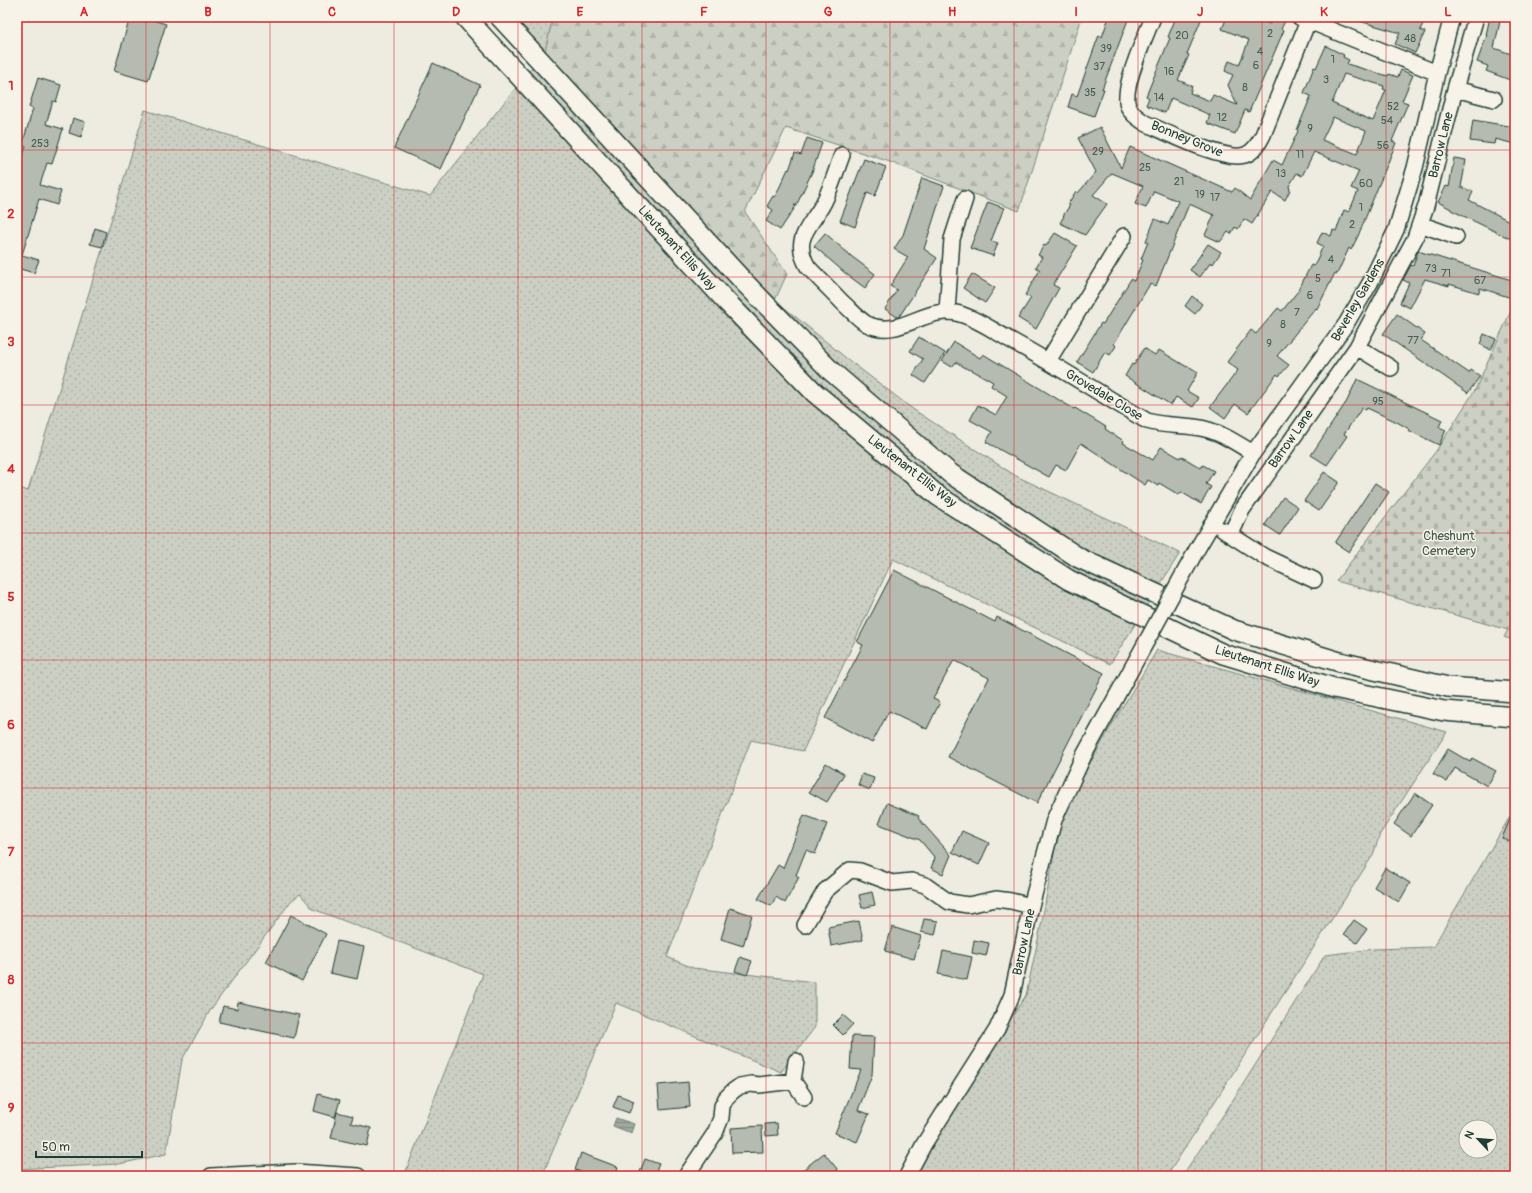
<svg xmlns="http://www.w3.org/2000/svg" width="1532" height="1193" font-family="Pangolin,sans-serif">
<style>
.grass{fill:url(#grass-dots);stroke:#76867c;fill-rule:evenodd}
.forest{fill:url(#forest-firs);stroke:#76867c}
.cemetery{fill:url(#cemetery-stones);stroke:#76867c}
.water{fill:url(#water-rules);stroke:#6c7e74}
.building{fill:#b5bbb0;stroke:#1f3d34;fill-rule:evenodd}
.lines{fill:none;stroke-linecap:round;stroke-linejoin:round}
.minor-casing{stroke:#1f3d34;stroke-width:18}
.major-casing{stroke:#1f3d34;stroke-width:22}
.minor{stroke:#f7f3e8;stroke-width:15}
.major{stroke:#f7f3e8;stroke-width:19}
.minor-bridge-casing{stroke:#1f3d34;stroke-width:18;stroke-linecap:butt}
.minor-bridge{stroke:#f7f3e8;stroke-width:15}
.grid{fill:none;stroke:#d62828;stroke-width:1;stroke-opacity:0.55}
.labels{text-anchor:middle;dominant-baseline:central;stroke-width:3;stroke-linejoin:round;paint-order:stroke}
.number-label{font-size:11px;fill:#445c53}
.street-label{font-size:13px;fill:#1f3d34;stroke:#f7f3e8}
.park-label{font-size:13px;fill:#425a51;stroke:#f7f3e8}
.neatline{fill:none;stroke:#d62828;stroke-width:1.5}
.grid-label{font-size:13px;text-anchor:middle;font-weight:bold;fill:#d62828}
</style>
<defs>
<pattern id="grass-dots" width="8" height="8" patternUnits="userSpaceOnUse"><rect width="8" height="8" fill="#cccfc4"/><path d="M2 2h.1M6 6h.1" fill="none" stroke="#afb3a9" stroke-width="1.8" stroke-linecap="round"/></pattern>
<pattern id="forest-firs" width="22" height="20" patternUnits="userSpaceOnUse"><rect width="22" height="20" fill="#cccfc4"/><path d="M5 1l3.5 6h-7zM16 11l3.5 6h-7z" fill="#afb3a9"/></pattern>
<pattern id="cemetery-stones" width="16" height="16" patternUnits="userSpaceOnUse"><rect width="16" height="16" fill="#cccfc4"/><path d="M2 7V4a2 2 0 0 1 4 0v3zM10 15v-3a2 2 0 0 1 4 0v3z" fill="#afb3a9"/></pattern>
<pattern id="water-rules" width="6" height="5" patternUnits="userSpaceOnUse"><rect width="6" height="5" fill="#9fa99f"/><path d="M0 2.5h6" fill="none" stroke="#818b82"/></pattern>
</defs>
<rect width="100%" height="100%" fill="#eeece1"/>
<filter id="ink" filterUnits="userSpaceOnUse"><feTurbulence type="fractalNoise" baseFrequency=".025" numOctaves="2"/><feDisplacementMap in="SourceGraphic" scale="8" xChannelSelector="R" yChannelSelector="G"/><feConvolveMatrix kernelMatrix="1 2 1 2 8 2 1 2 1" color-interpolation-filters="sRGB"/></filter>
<g filter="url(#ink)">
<path class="grass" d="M515 17H553L546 51 775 300 846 358 914 410 1016 476 1180 553 1110 664 893 559 803 751 751 740 667 957 693 968 815 982V1027L781 1072 616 1003 542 1176H404L483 974 313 909 300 894 291 901 211 1009 182 1060 166 1154 119 1164 17 1169V487L28 491 145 110 430 196 545 51Z
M1157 650 1447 732 1380 834 1373 855 1167 1176H910L1026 995 1042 921 1061 815 1114 721Z
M1515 808V1176H1182L1226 1111 1325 955 1374 949 1433 947ZM1466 1127H1490V1151H1466Z"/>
<path class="forest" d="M553 17H1082L1019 211 887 161 786 128 745 212 787 274 775 300 545 51Z"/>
<path class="cemetery" d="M1515 302V641L1504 637 1508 630 1336 581 1436 451 1475 390Z"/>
<path class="water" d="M616 1118 634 1124 631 1133 613 1126Z"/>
<path class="building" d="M133 17H143L166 24 148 81 114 71 129 21 132 22Z
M1109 17H1129L1102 89H1104L1094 116 1068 107 1072 94 1077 96 1099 35 1102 37Z
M1176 17H1194L1201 20 1187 54 1189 55 1178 80 1192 86 1190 93 1210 101 1213 95 1237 105 1228 85 1233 75 1225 71 1229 61 1239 65 1249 40 1222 29 1227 17H1253L1270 24 1273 17 1285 21 1281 29 1284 30 1249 112 1245 110 1235 134 1207 123 1210 115 1171 98 1165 113 1146 105 1149 98 1146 96 1170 38 1168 37Z
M1357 17H1426L1420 30 1425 32 1415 53 1395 44 1400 33 1356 20Z
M1490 17H1501L1494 48 1514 55 1511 62 1515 64V67L1510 80 1486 71 1488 66 1477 62 1487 35H1486Z
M1326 46 1344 55 1343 57 1349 60 1347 64 1388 76 1389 74 1398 77 1401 70 1413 75 1402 101 1408 103 1392 141 1396 143 1358 236 1351 250 1349 248 1337 274 1335 273 1317 309 1316 308 1277 356 1289 365 1279 376 1277 374 1248 413 1235 404 1225 418 1210 407 1238 370 1227 362 1251 330 1256 334 1278 308 1282 311 1298 291 1311 265 1314 266 1323 246 1317 243 1322 232 1331 236 1333 230 1336 231 1344 210 1349 212 1358 191 1351 188 1359 171 1314 152 1302 176 1297 173 1289 186 1290 190 1285 200 1272 192 1252 224 1244 219 1238 229 1235 227 1231 234 1228 232 1220 242 1205 235 1214 215 1189 204 1156 286 1150 284 1114 344 1116 346 1110 355 1105 352 1093 372 1077 362 1101 323 1103 324 1131 279 1134 281 1143 260 1141 259 1148 242 1146 241 1155 219 1168 225 1178 201 1154 191 1146 208 1135 204 1143 186 1112 173 1093 195 1107 204 1085 235 1060 223 1064 216H1063L1070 205 1068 204 1076 191 1078 193 1096 172 1078 138 1100 127 1121 168 1130 147 1232 192 1235 188 1250 200 1273 160 1282 165 1298 131 1297 130 1311 96 1304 93 1314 67 1316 68ZM1344 74 1384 86 1383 89 1386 90 1373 121 1332 103ZM1333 117 1366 131 1357 154 1322 140Z
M433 63 480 85 441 169 394 148Z
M38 78 61 85 56 102 53 101 46 124 63 129 52 164 47 163 40 185 61 191 57 205 39 199 22 255 39 260 34 273 17 268V173L26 146 22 145 33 109 29 107Z
M73 118 85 122 81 137 69 133Z
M1473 120 1515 127V144L1495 139 1494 144 1470 141Z
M807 138 822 143 812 172 796 206 794 205 796 206 780 230 766 221 773 210 767 206 773 196 775 197 788 169 789 170 795 153 801 155Z
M1454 158 1466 160 1461 187 1473 192 1469 200 1515 224V241L1451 210V209L1438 202 1446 186 1449 187Z
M864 159 886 167 875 196 867 193 855 227 840 221Z
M922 178 944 186 924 249 937 258 899 317H897L885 309 897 290 890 286 908 257 894 249 903 235Z
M988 202 1004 208 991 241 998 243 993 256 970 248Z
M95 228 106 232 102 247 90 244Z
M825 233 851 256 875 274 865 288 845 273 814 246Z
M1055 233 1077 246 1053 285 1059 288 1036 329 1018 318 1031 298 1025 295 1040 270 1036 267 1042 257 1038 255 1044 245 1046 246Z
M1208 244 1221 252 1213 264 1211 262 1200 277 1190 270Z
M1418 251 1515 281V299L1480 288 1479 293 1449 284V286L1425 279 1410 308 1400 303 1409 283 1403 280 1411 265 1413 266Z
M972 274 995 288 985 303 963 288Z
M1192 296 1202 304 1195 314 1185 306Z
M1397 314 1425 334 1421 340 1469 373 1471 370 1480 376 1468 393 1383 334Z
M1484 334 1496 339 1491 350 1480 344Z
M919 337 945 353 925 383 913 375 923 359 910 351Z
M954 342 980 358 983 354 1074 409 1075 408 1106 427 1105 429 1124 441 1123 443 1153 460 1161 447 1180 458 1181 456 1201 468 1203 465 1214 471 1206 484 1211 487 1201 504 1181 492 1179 495 1159 483 1158 486 1148 480 1145 485 1081 443 1066 470 1056 465 1049 477 986 442 992 432 970 420 978 405 996 415 1007 396 991 386 993 382 970 369 969 370 956 362 952 367 942 361Z
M1144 348 1155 355 1159 350 1187 367 1188 366 1198 372 1187 391 1199 398 1193 407 1176 397 1171 405 1125 376 1132 364 1134 365Z
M1357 379 1442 420 1439 427 1446 430 1439 445 1408 430 1409 429 1397 422 1367 408 1366 410 1362 408 1344 434 1347 436 1327 465 1311 455 1347 401Z
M1324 472 1339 482 1319 511 1304 501Z
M1375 483 1389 492 1349 552 1335 543Z
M1283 497 1298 507 1280 535 1265 525Z
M894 570 995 622 997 617 1104 673 1037 803 948 757 989 678 954 660 933 699 940 702 927 729 889 711 872 743 825 718 863 645 857 642Z
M1448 749 1470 762 1472 758 1496 771 1487 786 1455 768 1447 782 1433 774Z
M826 763 844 774 827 802 809 792Z
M862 774 874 778 870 790 858 785Z
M1415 793 1432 805 1411 836 1394 824Z
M887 803 919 816 918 818 951 855 943 874 931 868 935 858 920 840 879 824Z
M1515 807V843L1502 838Z
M804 815 827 824 815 854 806 850 796 875 799 877 785 903 776 897 771 906 758 899 778 865 783 868Z
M962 831 989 843 979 865 952 852Z
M1385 868 1410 883 1399 902 1374 887Z
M872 892 875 905 862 908 859 895Z
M730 908 752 915 743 946 721 939Z
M291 915 326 934 302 981 266 962Z
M924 919 938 921 935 935 921 932Z
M1354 920 1367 929 1357 943 1344 934Z
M859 921 863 940 831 946 828 927Z
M892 927 921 936 914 959 885 951Z
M974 940 989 943 986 956 972 953Z
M337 941 364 947 357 979 330 973Z
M943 951 972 957 967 980 938 974Z
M740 957 752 961 747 975 735 971Z
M238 1002 299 1015 294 1038 219 1022 223 1006 237 1009Z
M843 1015 853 1024 843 1035 833 1025Z
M852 1036 874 1037 872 1075 858 1110 869 1114 857 1142 835 1133 861 1070 850 1069Z
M688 1082 690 1107 660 1110 658 1085Z
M318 1094 340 1100 335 1117 314 1111Z
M618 1095 634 1101 629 1113 613 1107Z
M337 1112 353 1116 351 1123 371 1128 367 1146 331 1138Z
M777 1123 778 1135 766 1136 765 1124Z
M762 1126 763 1152 732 1153 731 1128Z
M581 1153 618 1167 615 1176H593L575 1170Z
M824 1153 838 1170 830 1176H795Z
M645 1159 659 1164 654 1176 640 1172Z"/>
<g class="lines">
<defs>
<path id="minor" d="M1153 17C1146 36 1121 88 1128 106 1131 114 1138 118 1145 123 1166 132 1225 162 1245 155 1254 152 1259 143 1263 135L1308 21
M1299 17 1437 73
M1455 89 1494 99
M842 155C836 171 831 188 824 202 811 227 791 238 808 267 819 279 831 290 842 302 850 309 858 319 867 324 901 341 927 301 963 315 981 321 997 333 1014 342 1059 367 1102 395 1147 421 1166 427 1186 424 1205 429 1222 433 1238 444 1253 453
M1420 224 1456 237
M947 311 952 239 965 199
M1357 347 1391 368
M1048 361 1124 236
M1223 530 1265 557 1314 580
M1231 534 1242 510 1357 347 1415 238 1426 206 1455 89 1476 17
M1196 551 1253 453 1346 324 1370 283 1396 230 1415 168 1437 73 1452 17
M805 925 825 891 850 870 860 871 892 883 912 881 925 885 949 902 968 905 996 899 1011 901 1031 906
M796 1061 793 1081 804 1097
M211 1176 295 1172 358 1176
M686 1176 715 1133 721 1118 722 1106 726 1098 733 1091 740 1086 751 1084 759 1085 793 1081
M907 1176 924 1144 997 1029 1012 995 1031 906 1054 820 1083 757 1116 697"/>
<path id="major" d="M465 17 727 302 815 393 938 496 1069 580 1223 654 1334 688 1444 711 1515 717
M500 17 745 283 831 371 951 474 1079 558 1234 630 1340 662 1448 687 1515 692"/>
</defs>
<use href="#minor" class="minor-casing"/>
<use href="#major" class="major-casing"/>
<use href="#minor" class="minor"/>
<use href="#major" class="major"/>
<defs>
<path id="minor-bridge" d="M1116 697 1196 551"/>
</defs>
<use href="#minor-bridge" class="minor-bridge-casing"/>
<use href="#minor-bridge" class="minor-bridge"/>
</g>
</g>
<path class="grid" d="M146 17V1176M270 17V1176M394 17V1176M518 17V1176M642 17V1176M766 17V1176M890 17V1176M1014 17V1176M1138 17V1176M1262 17V1176M1386 17V1176M17 150H1515M17 277H1515M17 405H1515M17 533H1515M17 660H1515M17 788H1515M17 916H1515M17 1043H1515"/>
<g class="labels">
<g class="number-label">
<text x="1270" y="33">2</text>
<text x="1182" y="35">20</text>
<text x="1410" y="38">48</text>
<text x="1106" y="48">39</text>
<text x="1260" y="51">4</text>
<text x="1333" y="59">1</text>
<text x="1256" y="65">6</text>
<text x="1099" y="66">37</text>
<text x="1169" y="71">16</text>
<text x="1326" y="79">3</text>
<text x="1245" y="87">8</text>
<text x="1090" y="92">35</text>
<text x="1159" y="97">14</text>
<text x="1393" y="106">52</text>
<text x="1222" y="117">12</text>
<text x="1387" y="120">54</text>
<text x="1310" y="128">9</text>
<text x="40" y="143">253</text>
<text x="1383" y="145">56</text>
<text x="1098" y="151">29</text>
<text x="1300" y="154">11</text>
<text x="1145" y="167">25</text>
<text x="1281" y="173">13</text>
<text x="1179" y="181">21</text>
<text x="1366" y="183">60</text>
<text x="1200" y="194">19</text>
<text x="1215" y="197">17</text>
<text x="1361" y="207">1</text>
<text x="1352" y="224">2</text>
<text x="1331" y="259">4</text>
<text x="1431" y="268">73</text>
<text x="1446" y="273">71</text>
<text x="1318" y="278">5</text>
<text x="1480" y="280">67</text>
<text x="1310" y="295">6</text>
<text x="1297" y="312">7</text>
<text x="1283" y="324">8</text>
<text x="1413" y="340">77</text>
<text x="1269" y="343">9</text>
<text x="1378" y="401">95</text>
</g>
<g class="street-label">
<text transform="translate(1187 139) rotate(22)">Bonney Grove</text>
<text transform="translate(1441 145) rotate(-76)">Barrow Lane</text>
<text transform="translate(677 248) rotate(48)">Lieutenant Ellis Way</text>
<text transform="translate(1358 300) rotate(-60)">Beverley Gardens</text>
<text transform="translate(1104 395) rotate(31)">Grovedale Close</text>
<text transform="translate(1291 439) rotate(-55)">Barrow Lane</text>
<text transform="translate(912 471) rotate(38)">Lieutenant Ellis Way</text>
<text transform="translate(1267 666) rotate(18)">Lieutenant Ellis Way</text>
<text transform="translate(1024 942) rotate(-78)">Barrow Lane</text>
</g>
<g class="park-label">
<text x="1449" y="536">Cheshunt<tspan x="1449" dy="15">Cemetery</tspan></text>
</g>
</g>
<rect width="1532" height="1193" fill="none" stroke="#f7f3e8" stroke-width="44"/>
<g transform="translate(1478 1139) rotate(296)"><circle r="19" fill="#f7f3e8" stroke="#a1aaa0"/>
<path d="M0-3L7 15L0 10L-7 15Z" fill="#1f3d34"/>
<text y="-6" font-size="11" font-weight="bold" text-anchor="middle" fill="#1f3d34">N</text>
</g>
<path d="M36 1151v6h106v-6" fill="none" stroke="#1f3d34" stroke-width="2"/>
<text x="42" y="1151" font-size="12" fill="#1f3d34" stroke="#f7f3e8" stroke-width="3" paint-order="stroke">50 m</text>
<rect x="22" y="22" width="1488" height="1149" class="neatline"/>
<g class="grid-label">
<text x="84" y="16">A</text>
<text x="208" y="16">B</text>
<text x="332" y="16">C</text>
<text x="456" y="16">D</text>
<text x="580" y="16">E</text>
<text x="704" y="16">F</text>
<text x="828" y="16">G</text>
<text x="952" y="16">H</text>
<text x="1076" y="16">I</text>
<text x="1200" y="16">J</text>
<text x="1324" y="16">K</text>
<text x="1448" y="16">L</text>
<text x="11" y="90">1</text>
<text x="11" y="218">2</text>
<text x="11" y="346">3</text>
<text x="11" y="473">4</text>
<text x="11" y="601">5</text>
<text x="11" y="729">6</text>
<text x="11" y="856">7</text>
<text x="11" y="984">8</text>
<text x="11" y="1112">9</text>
</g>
</svg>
